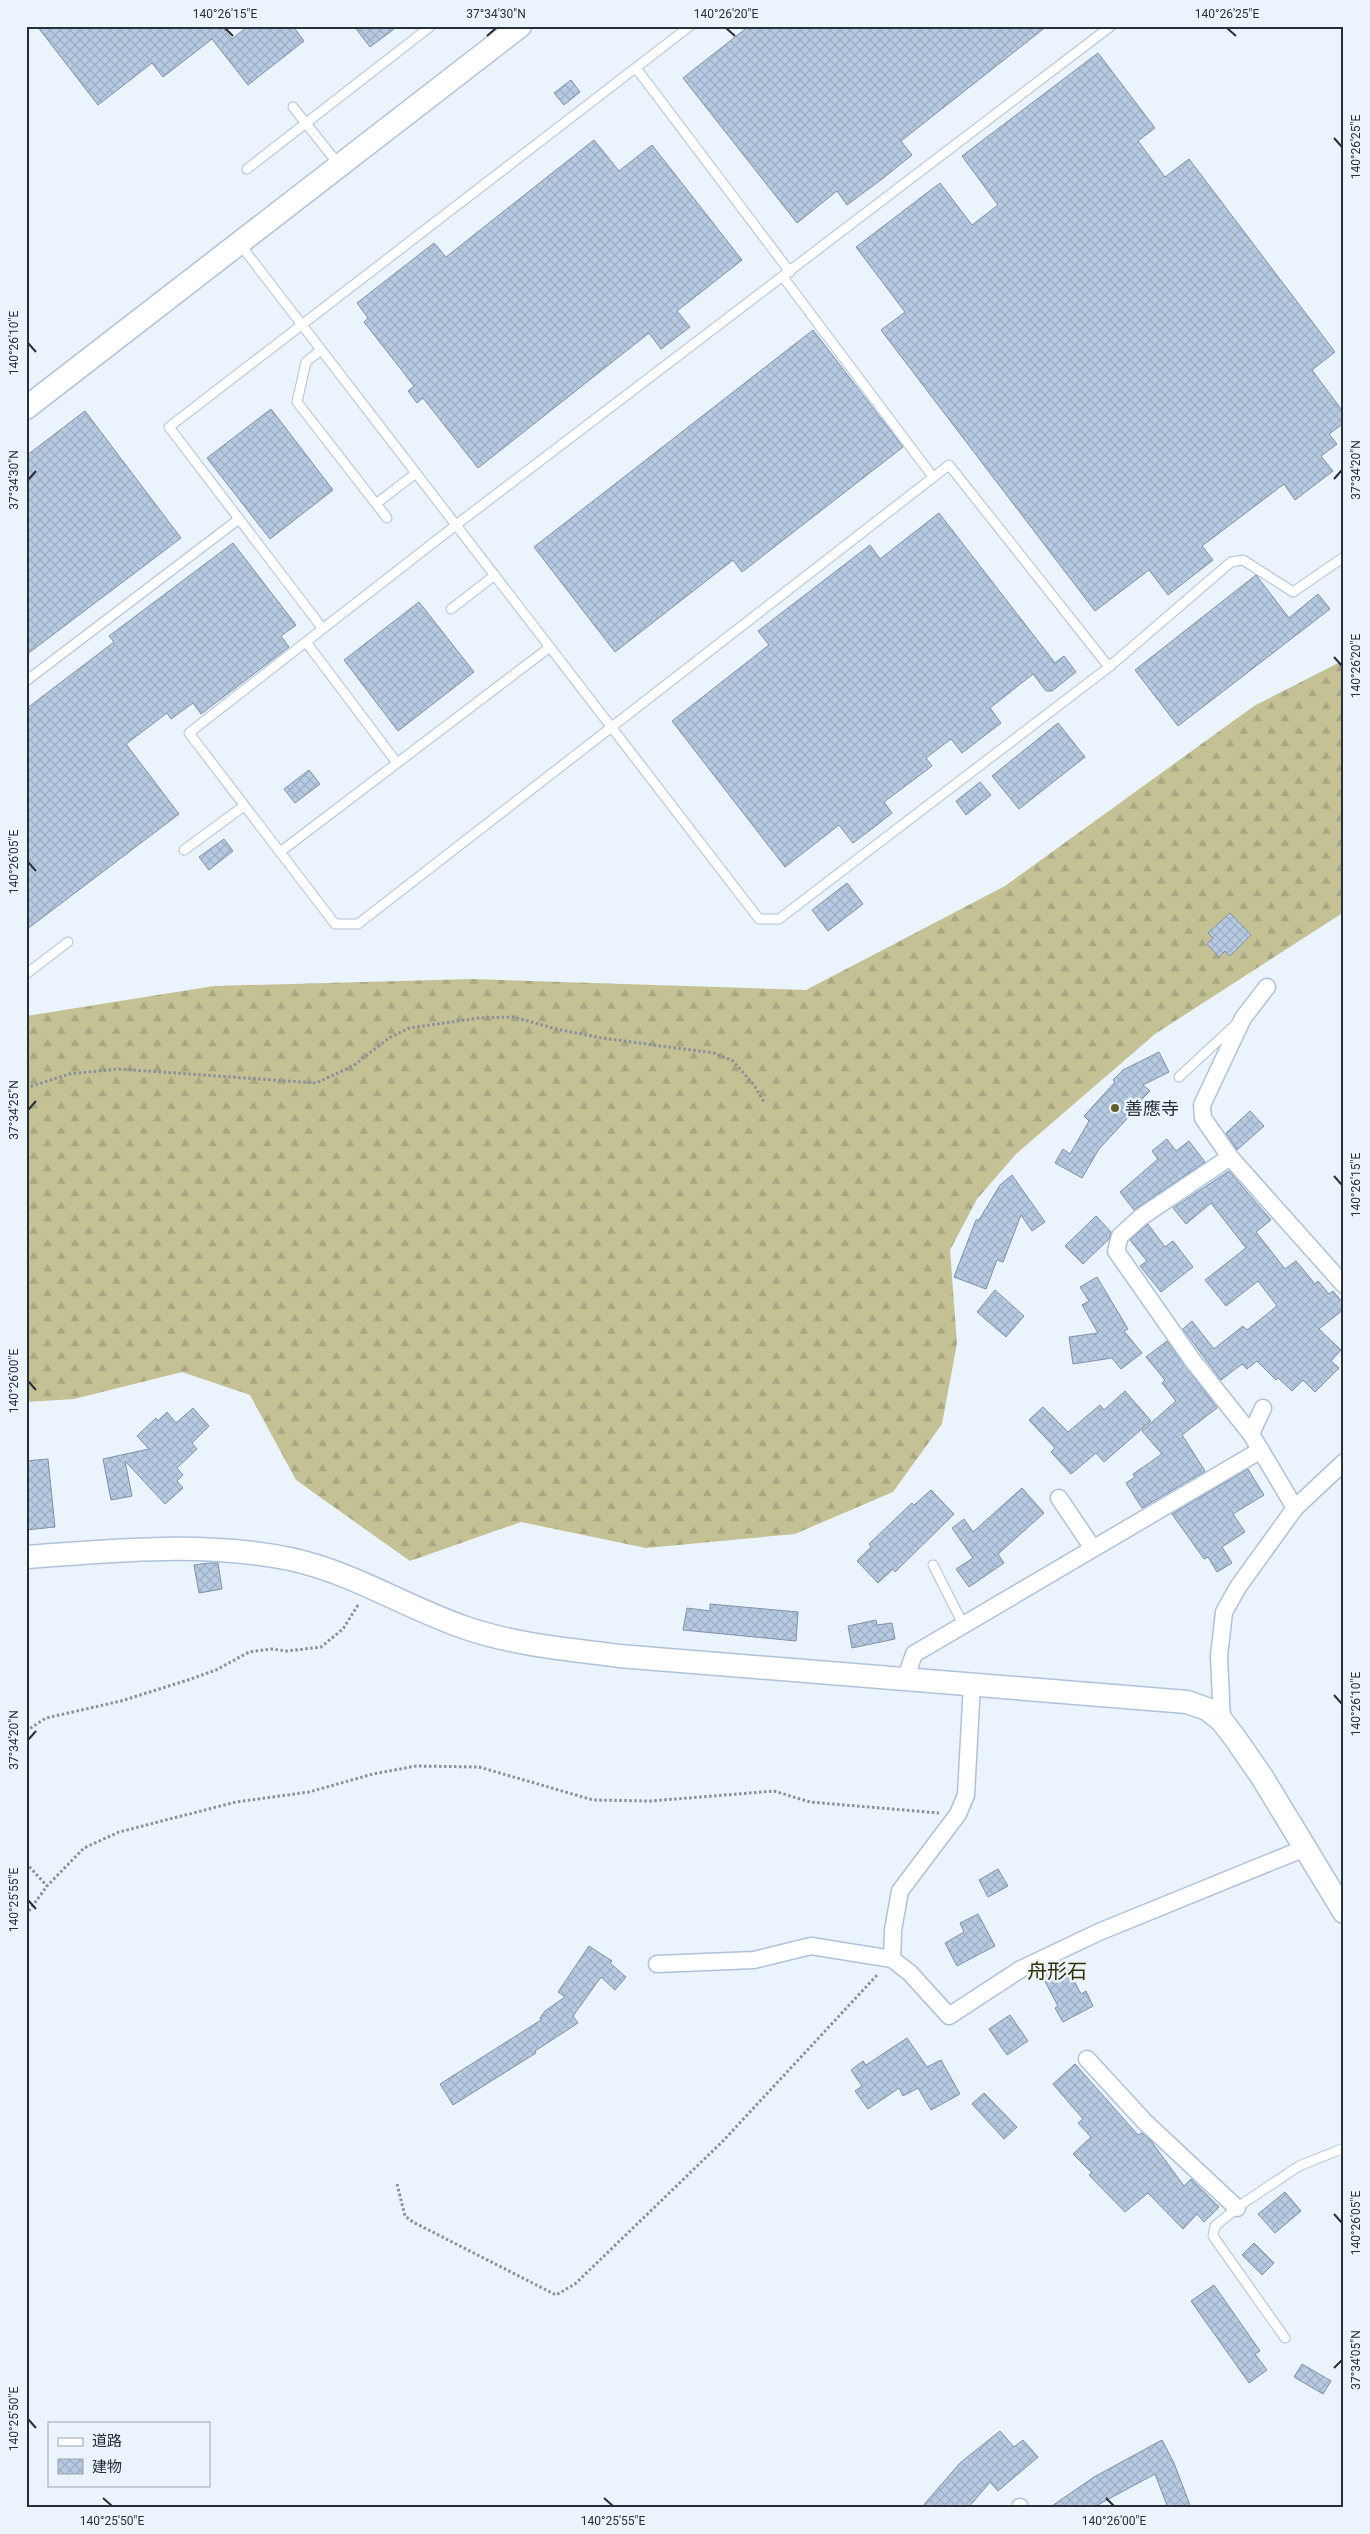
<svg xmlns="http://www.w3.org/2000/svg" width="1370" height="2534" font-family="Roboto,'Noto Sans JP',sans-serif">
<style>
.forest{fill:url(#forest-firs)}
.building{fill:url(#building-cross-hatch);stroke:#7f91a8}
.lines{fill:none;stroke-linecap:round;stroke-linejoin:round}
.lane-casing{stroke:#aec2da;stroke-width:11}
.street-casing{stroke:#aec2da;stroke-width:19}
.secondary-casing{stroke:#aec2da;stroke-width:25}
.path{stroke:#89919b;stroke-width:3;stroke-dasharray:2.5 2.5;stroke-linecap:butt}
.lane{stroke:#fff;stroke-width:9}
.street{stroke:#fff;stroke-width:16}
.secondary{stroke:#fff;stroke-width:22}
.ticks{fill:none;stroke:#272f39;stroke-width:2}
.poi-dot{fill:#605e2b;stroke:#ebf3fd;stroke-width:2}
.labels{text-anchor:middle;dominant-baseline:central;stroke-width:5;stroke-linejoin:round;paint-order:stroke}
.poi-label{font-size:18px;fill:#272f39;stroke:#ebf3fd;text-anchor:start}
.quarter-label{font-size:20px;fill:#333005;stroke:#ebf3fd}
.neatline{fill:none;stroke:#272f39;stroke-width:2}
.ticks-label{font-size:12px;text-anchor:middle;fill:#272f39}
</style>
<defs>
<pattern id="forest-firs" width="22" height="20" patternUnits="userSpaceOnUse" patternTransform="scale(1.25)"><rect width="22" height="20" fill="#c4c295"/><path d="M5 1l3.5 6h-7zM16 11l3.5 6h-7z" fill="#a8a781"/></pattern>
<pattern id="building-cross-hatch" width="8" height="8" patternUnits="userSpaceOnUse" patternTransform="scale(1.25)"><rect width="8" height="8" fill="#b6cae2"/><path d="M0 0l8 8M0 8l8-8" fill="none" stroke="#9caec3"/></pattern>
</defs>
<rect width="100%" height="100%" fill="#ebf3fd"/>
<path class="forest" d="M1344 660V912L1155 1034 1016 1154 977 1199 950 1250 957 1343 942 1424 893 1492 795 1534 646 1548 521 1522 410 1561 296 1480 250 1395 182 1372 74 1399 26 1402V1016L214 986 472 979 806 990 1005 886 1254 706Z"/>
<path class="building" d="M37 26H228L224 29 232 39 248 26H293L304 41 248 85 212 39 163 77 152 63 98 105Z
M354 26H398L370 47Z
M749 26H1047L901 141 912 155 882 179 847 205 837 191 797 223 683 78Z
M1098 53 1155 128 1138 141 1165 177 1189 159 1335 352 1312 370 1344 413V423L1329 434 1337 444 1321 456 1333 471 1295 500 1284 484 1202 546 1213 560 1168 595 1149 570 1095 611 881 330 905 312 856 247 940 183 972 225 998 205 962 156Z
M571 80 580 92 564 105 554 93Z
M594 140 619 171 652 145 742 260 677 311 690 327 661 349 649 333 478 468 423 398 417 403 408 391 414 386 364 322 368 318 357 303 434 243 446 257Z
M813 330 903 447 742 572 733 560 615 652 534 547Z
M271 409 333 490 270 539 207 458Z
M85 411 181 538 26 655V456Z
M939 513 1055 663 1064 656 1076 672 1052 691H1046L1033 674 990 708 1001 723 962 753 951 739 926 758 932 766 884 802 892 813 877 825 853 843 839 825 785 867 672 721 769 645 758 631 870 545 880 559Z
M233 543 296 625 281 636 289 647 201 714 193 703 171 719 167 713 126 744 179 814 26 930V709L114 642 109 636Z
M1256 575 1289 618 1318 594 1330 609 1178 726 1135 670Z
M419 602 474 672 398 731 344 660Z
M1058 723 1085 757 1019 809 992 776Z
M309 770 320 784 295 803 284 789Z
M980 782 991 795 966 815 956 801Z
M224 839 233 851 209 870 199 857Z
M847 883 863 904 828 931 812 910Z
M1230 913 1251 935 1230 956 1225 951 1219 957 1207 944 1213 938 1208 933Z
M1159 1052 1169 1072 1143 1085 1150 1091 1134 1107 1136 1109 1099 1149 1082 1178 1055 1163 1063 1149 1070 1154 1089 1121 1084 1116 1115 1082 1113 1080 1123 1070Z
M1250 1111 1264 1126 1237 1150 1226 1133Z
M1167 1139 1176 1151 1189 1141 1205 1162 1134 1210 1120 1192 1158 1159 1152 1151Z
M1229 1171 1271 1220 1256 1232 1285 1269 1296 1261 1315 1284 1318 1281 1329 1294 1333 1291 1344 1304V1309L1319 1329 1341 1350 1331 1361 1339 1368 1315 1392 1303 1380 1292 1391 1278 1378 1276 1380 1257 1361 1247 1369 1242 1364 1221 1380 1183 1329 1192 1321 1214 1349 1243 1326 1247 1330 1277 1306 1258 1281 1226 1306 1205 1280 1246 1248 1211 1203 1186 1224 1173 1208Z
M1012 1175 1045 1222 1032 1231 1021 1215 1003 1262 997 1260 986 1289 954 1277 976 1220H979L1000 1185Z
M1096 1216 1111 1232 1109 1239 1083 1264 1065 1246Z
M1148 1224 1165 1247 1173 1241 1193 1267 1161 1292 1140 1266 1147 1261 1130 1240Z
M1097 1277 1128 1329 1124 1331 1142 1353 1121 1369 1112 1358 1073 1364 1069 1337 1098 1333 1082 1305 1089 1301 1080 1287Z
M995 1290 1024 1316 1006 1337 977 1312Z
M1167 1341 1217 1408 1182 1435 1205 1471 1142 1508 1126 1483 1135 1477 1133 1474 1162 1454 1142 1431 1176 1401 1162 1383 1165 1380 1146 1357Z
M1125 1391 1151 1421 1104 1462 1096 1453 1071 1474 1051 1452 1055 1448 1029 1420 1043 1407 1068 1432 1100 1405 1104 1410Z
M193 1408 209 1426 192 1443 197 1449 177 1468 183 1475 177 1481 183 1488 165 1504 125 1461 132 1496 111 1500 103 1459 149 1449 137 1436 156 1418 158 1421 167 1412 176 1423Z
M48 1459 55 1527 26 1530V1461Z
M1248 1469 1264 1495 1233 1514 1245 1532 1222 1547 1232 1563 1217 1572 1208 1557 1204 1559 1172 1514Z
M1022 1488 1044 1513 998 1554 1004 1563 969 1587 956 1569 973 1558 952 1528 964 1519 973 1532Z
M931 1490 954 1514 895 1572 893 1569 878 1583 857 1561 871 1547 869 1544 912 1503 914 1505Z
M209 1563H218L222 1589 199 1593 194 1565Z
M710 1604 798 1612 796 1641 683 1630 687 1608 710 1611Z
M876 1620 877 1625 892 1623 895 1639 852 1648 848 1626Z
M998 1869 1008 1886 988 1897 979 1880Z
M978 1914 995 1946 957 1966 945 1943 964 1932 960 1923Z
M589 1946 612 1961 610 1963 626 1977 615 1990 601 1977 573 2016 578 2023 535 2051 536 2053 453 2105 440 2084 541 2020 540 2018 545 2011 565 1997 558 1992Z
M1063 1960 1081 1994 1086 1991 1093 2006 1063 2022 1055 2008 1058 2006 1040 1972Z
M1010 2015 1028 2041 1007 2055 989 2029Z
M907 2038 927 2067 941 2060 960 2094 931 2110 918 2088 903 2096 899 2088 868 2109 855 2091 862 2086 851 2070 863 2061 866 2065Z
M1075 2064 1138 2135 1142 2133 1151 2141 1184 2186 1191 2179 1219 2207 1204 2222 1197 2214 1183 2229 1148 2193 1125 2212 1089 2175 1092 2173 1073 2154 1091 2137 1078 2123 1083 2119 1053 2084Z
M984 2093 1017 2127 1004 2139 972 2104Z
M1285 2192 1301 2211 1275 2233 1258 2214Z
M1254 2243 1274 2263 1262 2275 1242 2255Z
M1214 2285 1260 2351 1255 2354 1267 2370 1249 2383 1191 2301Z
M1302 2364 1331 2381 1323 2394 1294 2377Z
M1000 2431 1014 2447 1023 2440 1038 2457 998 2491 990 2482 968 2508H921L960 2463Z
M1162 2440 1174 2463 1191 2508H1168L1155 2474 1092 2508H1049L1094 2477Z"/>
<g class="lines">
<defs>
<path id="lane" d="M636 68 790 272
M293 107 339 165
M247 169 431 26
M239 243 759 919H779L1109 667 1231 562 1243 560 1293 592 1344 557
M783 277 933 477
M321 350 306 362 297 402 387 518
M377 503 416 473
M451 609 495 575
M323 629 169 427 690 26
M306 642 397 763
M1109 667 949 465 358 924H335L189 733 456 525 1111 26
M26 681 239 519
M184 850 244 806
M280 852 550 647
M26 974 68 942
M1179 1077 1235 1025
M933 1565 963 1624
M1285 2338 1213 2236 1215 2226 1242 2204 1299 2166 1344 2148"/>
<path id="street" d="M1267 987 1243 1018 1202 1105 1203 1118 1230 1157 1344 1285
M1230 1157 1141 1217 1120 1236 1116 1251 1193 1361 1251 1434 1295 1508
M1251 1434 1263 1408
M1059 1498 1092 1547
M905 1680 914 1654 1261 1450
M1222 1721 1219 1656 1224 1612 1238 1587 1295 1508 1344 1462
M892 1959 893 1930 900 1891 958 1814 966 1795 972 1684
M657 1964 754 1960 811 1946 892 1959 910 1973 949 2016 1021 1969 1099 1932 1305 1848
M1087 2059 1145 2122 1237 2208
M1020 2508V2507"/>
<path id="secondary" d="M26 408 520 26
M26 1557C115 1551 202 1541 290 1559 352 1572 407 1608 466 1628 516 1645 567 1649 619 1656L1187 1702 1207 1709 1222 1721 1235 1738 1262 1777 1344 1912"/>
</defs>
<use href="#lane" class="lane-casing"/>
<use href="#street" class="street-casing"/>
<use href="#secondary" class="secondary-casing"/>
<path class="path" d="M26 1088 69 1074 119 1069 316 1083 353 1066 389 1038 409 1028 479 1018 514 1017 556 1029 602 1038 714 1053 733 1061 754 1085 764 1102
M26 1731 46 1718 121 1701 188 1680 216 1670 249 1652 271 1649 287 1651 321 1647 343 1629 358 1605
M26 1863 47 1886
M26 1915 47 1886 84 1848 119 1832 236 1802 309 1792 373 1774 416 1766 479 1767 593 1800 651 1801 774 1791 810 1802 939 1813
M397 2184 405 2216 413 2222 556 2295 575 2284 723 2141 878 1974"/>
<use href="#lane" class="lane"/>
<use href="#street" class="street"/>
<use href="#secondary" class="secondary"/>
</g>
<path class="ticks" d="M225 28 233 36M726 28 735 36M1227 28 1236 36M487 36 496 28M1334 138 1342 147M28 343 36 352M1334 479 1342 470M28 480 36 471M1334 657 1342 666M28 862 36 871M28 1110 36 1101M1334 1176 1342 1185M28 1381 36 1390M1334 1695 1342 1704M28 1740 36 1731M28 1900 36 1909M1334 2214 1342 2223M1334 2368 1342 2360M28 2419 36 2428M103 2498 112 2506M604 2498 613 2506M1106 2498 1114 2506"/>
<circle class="poi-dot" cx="1115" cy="1108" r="5"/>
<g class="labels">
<g class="poi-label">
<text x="1125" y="1108">善應寺</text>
</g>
<g class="quarter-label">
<text x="1057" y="1971">舟形石</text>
</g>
</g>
<rect width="1370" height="2534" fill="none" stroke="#ebf3fd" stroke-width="55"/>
<rect x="48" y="2422" width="162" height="65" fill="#ebf3fd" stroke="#9da5af"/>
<rect x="58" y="2438" width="25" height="8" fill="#ffffff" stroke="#9da5af"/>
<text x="92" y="2446" font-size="15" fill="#272f39">道路</text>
<rect x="58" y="2459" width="25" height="15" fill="url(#building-cross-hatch)" stroke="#9da5af"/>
<text x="92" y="2472" font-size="15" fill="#272f39">建物</text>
<rect x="28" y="28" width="1314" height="2478" class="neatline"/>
<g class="ticks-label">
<text x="225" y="18">140°26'15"E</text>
<text x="496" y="18">37°34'30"N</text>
<text x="726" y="18">140°26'20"E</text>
<text x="1227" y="18">140°26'25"E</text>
<text transform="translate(1356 147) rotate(-90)" y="4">140°26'25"E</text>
<text transform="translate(14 343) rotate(-90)" y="4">140°26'10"E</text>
<text transform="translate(1356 470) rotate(-90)" y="4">37°34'20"N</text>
<text transform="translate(14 480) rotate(-90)" y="4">37°34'30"N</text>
<text transform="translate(1356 666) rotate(-90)" y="4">140°26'20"E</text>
<text transform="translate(14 862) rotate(-90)" y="4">140°26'05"E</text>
<text transform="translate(14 1110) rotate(-90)" y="4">37°34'25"N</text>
<text transform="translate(1356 1185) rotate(-90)" y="4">140°26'15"E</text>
<text transform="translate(14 1381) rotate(-90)" y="4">140°26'00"E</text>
<text transform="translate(1356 1704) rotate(-90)" y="4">140°26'10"E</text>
<text transform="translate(14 1740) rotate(-90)" y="4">37°34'20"N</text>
<text transform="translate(14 1900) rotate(-90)" y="4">140°25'55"E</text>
<text transform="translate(1356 2223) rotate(-90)" y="4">140°26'05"E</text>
<text transform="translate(1356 2360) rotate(-90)" y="4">37°34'05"N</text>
<text transform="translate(14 2419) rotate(-90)" y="4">140°25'50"E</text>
<text x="112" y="2525">140°25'50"E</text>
<text x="613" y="2525">140°25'55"E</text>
<text x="1114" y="2525">140°26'00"E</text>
</g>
</svg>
